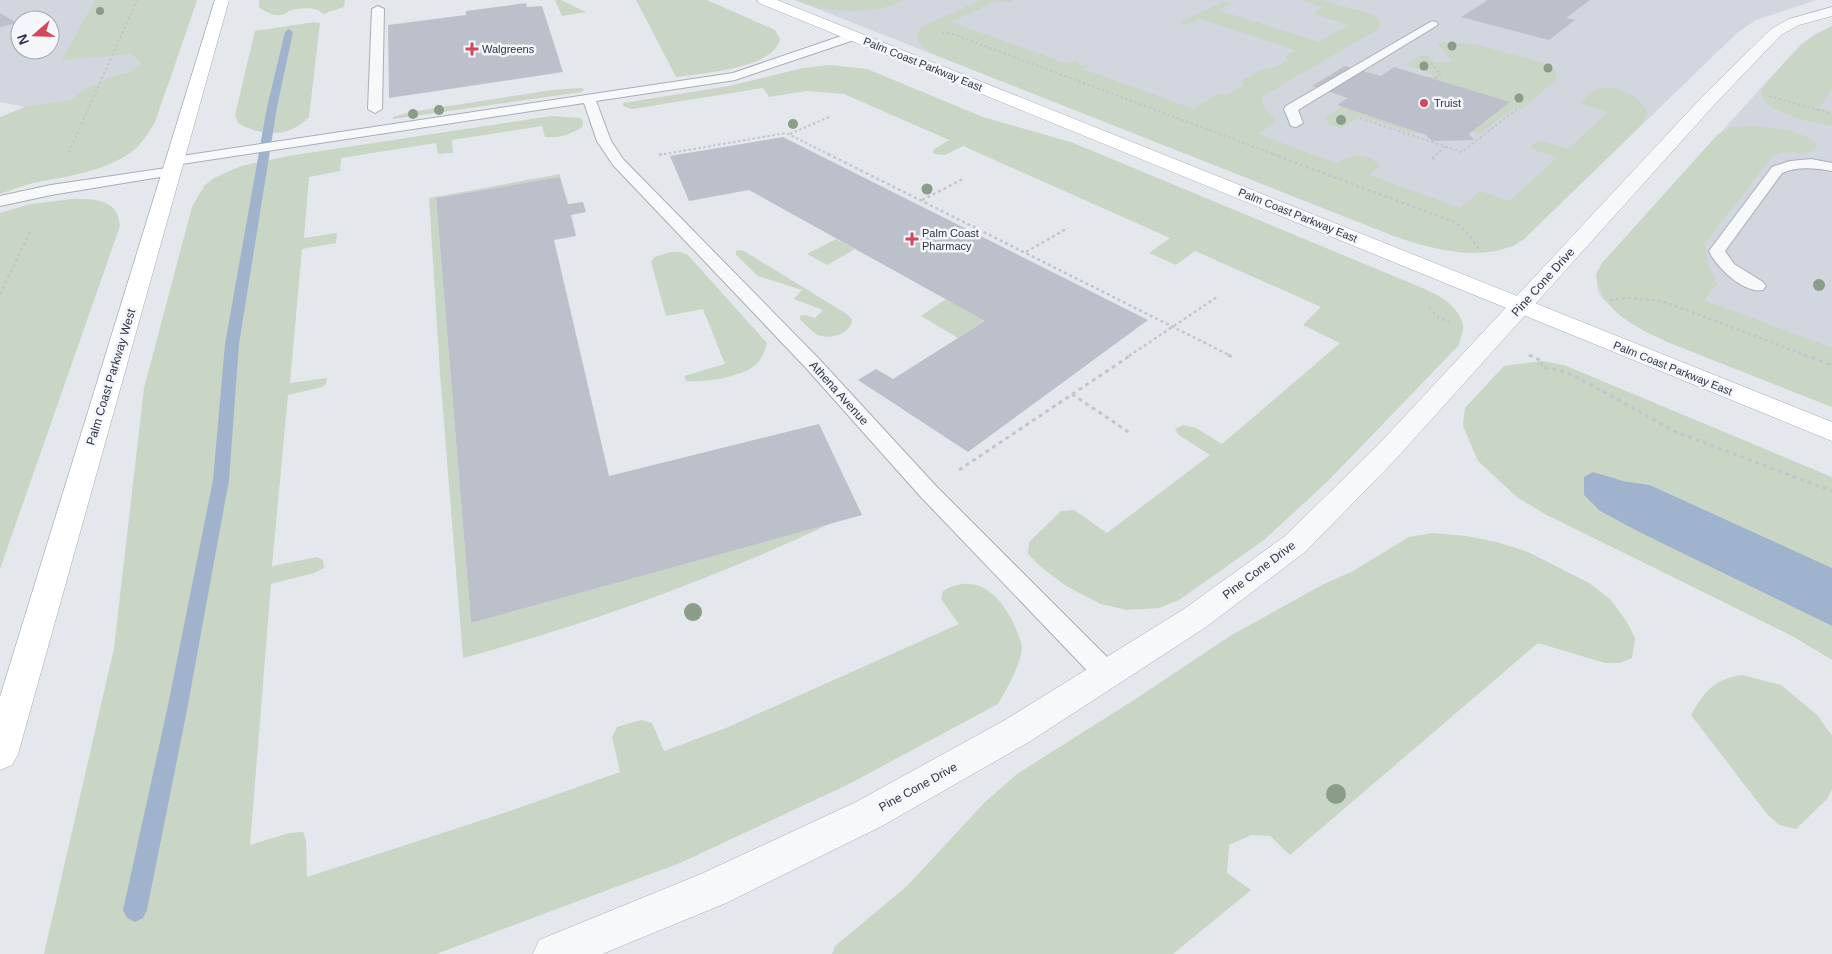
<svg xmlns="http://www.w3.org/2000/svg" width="1832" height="954" font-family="Helvetica,sans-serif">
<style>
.built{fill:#d2d6de;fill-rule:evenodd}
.green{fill:#c9d6c5}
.water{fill:#9fb4cc}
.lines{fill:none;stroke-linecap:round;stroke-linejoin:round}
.stream{fill:#9fb4cc;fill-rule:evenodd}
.building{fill:#bbc0ca}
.lane-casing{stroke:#a9aeb7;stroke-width:2}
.street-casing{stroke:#a9aeb7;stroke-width:1}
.primary-casing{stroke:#a3abb8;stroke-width:1}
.path-far2{stroke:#c2c5cb;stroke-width:2;stroke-dasharray:2.5 2.5;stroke-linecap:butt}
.path-far1{stroke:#c2c5cb;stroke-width:2.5;stroke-dasharray:3 3;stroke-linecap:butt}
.path{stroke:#c2c5cb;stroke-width:3;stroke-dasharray:4 4;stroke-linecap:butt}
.lane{fill:#f7f8fa;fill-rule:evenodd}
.street{fill:#f7f8fa;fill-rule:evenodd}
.primary{fill:#fff;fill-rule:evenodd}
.tree{fill:#899d89}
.poi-dot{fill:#d1495b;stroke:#f4f6f9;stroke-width:2}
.labels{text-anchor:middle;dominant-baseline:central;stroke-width:5;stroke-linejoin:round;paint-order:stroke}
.far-poi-label{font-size:11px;fill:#2b3445;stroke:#f4f6f9;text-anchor:start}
.far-street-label{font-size:11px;fill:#2b3445;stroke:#f4f6f9}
.street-label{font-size:12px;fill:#2b3445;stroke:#f4f6f9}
</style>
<rect width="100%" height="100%" fill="#e4e7ec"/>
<path class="built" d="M0 0H197L167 88 25 107 0 102ZM20 20H50V50H20Z
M795 0H1817L1756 20 1738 32 1524 239 1514 246 1492 252 1465 253 1422 245 1394 236Z
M1832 26V407L1670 343 1646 332 1623 317 1603 299 1598 291 1596 274 1603 262 1618 246 1800 45 1812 36Z"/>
<path class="green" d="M95 0H197L155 122C149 132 143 142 134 150 106 172 67 176 33 183 22 186 11 190 0 194V117L25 107 71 100 85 89 111 77 131 72 142 64 132 54 62 60Z
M259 0H345L344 7 323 14C317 6 299 8 289 11 287 12 284 15 282 15 273 16 265 12 259 7Z
M555 0H561L586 12 562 16Z
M636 0H707L775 30 780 39C774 69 701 73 676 77Z
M795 0H902C871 18 826 12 795 0Z
M981 0H1014L1012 2H994L951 22 1065 63 1080 61 1077 63 1083 66 1088 64V66L1083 69 1194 109 1217 94 1226 95 1243 85 1241 81 1266 68H1274L1288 60 1285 56 1296 50 1200 19 1184 25 1180 22 1224 2 1231 4 1218 10 1319 42 1348 25 1314 14V12L1324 7 1300 0H1321L1371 14C1378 18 1382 21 1378 29L1263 96 1262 104 1275 120 1273 124 1258 134 1336 163C1352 154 1366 152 1380 166L1369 175 1460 208 1480 191 1509 201 1557 158 1529 148 1538 140 1568 149 1608 112 1580 103C1584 100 1590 92 1595 90 1615 83 1640 95 1648 113L1641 125 1524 239C1484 264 1435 250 1394 236L938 56C926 50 907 38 924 26Z
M314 22 320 23 309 117C289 138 262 137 238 123L235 115 255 31Z
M1832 26V90L1819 108 1832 111V125C1816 124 1774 114 1764 100 1761 97 1762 93 1762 89 1785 62 1800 42 1832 26Z
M1442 42 1475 44 1541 62C1550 66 1559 69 1556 80L1522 109 1515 107 1480 134 1472 132 1510 102 1430 78 1434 74 1405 65 1420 56H1428L1434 62H1452L1438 44Z
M829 65 867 69 983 117 1071 142 1408 282C1429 291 1457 300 1463 325 1464 331 1460 339 1459 345L1327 482 1264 540 1179 600 1159 608 1127 610 1101 604 1066 586 1041 567 1028 554 1029 542 1061 511 1074 510 1107 533 1210 455 1179 435 1175 429 1183 425 1196 428 1222 444 1340 343 1303 325 1321 307 1195 251 1176 265 1149 253 1170 238 963 146 945 155 934 154 933 150 949 140 844 94 807 91 769 97 763 88 632 109 623 106V103L729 86 803 68Z
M581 88 584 89 582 92 393 119V117L410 112 552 90Z
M1342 107 1417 132 1415 134 1361 116 1341 128 1330 125 1325 118Z
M551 116 581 118 583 123 582 127C571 134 558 139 545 137L542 126 452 140 453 153 438 154 436 143 341 158 340 171 309 177 304 238 337 233 336 243 302 249 290 383 327 378 326 384 322 387 288 395 272 566 317 557 323 560 324 568 314 573 271 584 250 845 289 833 303 832 306 840 307 877 510 811 620 772 612 737 617 727 641 720 652 723 664 751 726 728 959 624 941 599 943 591C976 572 998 593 1013 622 1016 629 1021 640 1022 647 1022 662 1006 691 998 704L849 784 680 863 436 954H44L114 648 144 388 192 207 204 186 214 178 241 166 288 156Z
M1757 126C1777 129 1803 130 1817 145 1806 163 1790 146 1773 156L1712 234 1705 244 1708 262 1717 284 1704 300 1832 348V407L1670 343C1638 328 1601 313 1596 274L1603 262 1718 134 1733 127Z
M560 174V177L436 198 471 623 836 521C716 578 591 623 463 658L440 374 429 198Z
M72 199C94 199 118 198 120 226L0 569V213L30 204Z
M836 239 855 249 827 265 807 254Z
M739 250 744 251 845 313 852 319C852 334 829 340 818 335 811 331 805 324 800 319V316L805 315 815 318 823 310 794 299 802 290 758 276 736 255V251Z
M671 252H681L688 255 767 343C765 351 761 361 754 366 740 377 703 383 686 381L684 376 725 364 703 309 666 316 651 262 655 257Z
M946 299 985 321 958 338 921 316Z
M1542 361 1564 365 1832 477V568L1650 485 1623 481 1584 495 1600 511 1641 533 1832 626V660L1794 637 1545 514 1518 498 1478 461 1463 426 1465 408 1504 366Z
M1433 533 1466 536 1497 542 1528 552 1589 583 1610 599 1627 622 1635 638 1632 658 1620 663H1605L1538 643 1290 855 1270 836 1251 835 1229 845 1227 873 1251 890 1173 954H832L835 946 907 886 985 802 1017 774 1134 700 1230 636 1322 585 1353 571 1409 537Z
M1742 675 1781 685 1818 716 1832 736V789L1827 799 1796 829 1779 825 1767 814 1691 715C1705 691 1714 679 1742 675Z"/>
<path class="water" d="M1593 472 1623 481 1650 485 1832 568V626L1641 533 1600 511 1584 495V477Z"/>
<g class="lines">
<path class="stream" d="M289 29 293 32 277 107 239 344 229 480 187 710 147 910 143 918 135 922 127 918 123 910 167 710 213 480 225 344 267 107 285 32Z"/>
</g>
<path class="building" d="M1488 0H1590L1566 18 1575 20 1549 40 1461 17Z
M526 3 527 7 542 6 563 72 389 98 388 25 466 15V11Z
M0 13 17 23 0 27Z
M1345 66 1381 76 1394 67 1510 102 1469 134 1474 140 1432 141 1426 135 1337 105 1348 98 1312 86Z
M783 137 1148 320 968 452 858 380 876 369 893 379 985 321 749 190 689 201 670 156Z
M560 177 568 204 583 202 586 212 571 215 576 236 554 240 609 476 819 424 862 515 471 623 436 198Z"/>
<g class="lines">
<defs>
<path id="lane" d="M378 6 384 9 382 109 375 113 368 109 372 9Z
M1432 21 1436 22 1438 24 1436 26 1298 110 1303 123 1296 127 1291 126 1284 109 1286 106Z
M853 32 857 33 859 36 857 39 735 80 596 101 611 141 623 159 820 360 936 486 1117 667 1121 675 1117 683 1108 686 1099 683 920 496 806 368 613 165 597 141 584 103 175 165 170 164 168 161 170 158 175 157 733 73Z
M1811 159 1832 163V171C1815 168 1798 166 1782 173L1725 251 1734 264 1763 282 1766 286 1763 290C1744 294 1716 267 1709 251L1772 167 1790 161Z
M173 167 178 168 180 171 178 174 51 195 0 206V196L51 185Z"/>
<path id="street" d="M1832 7V16L1799 25 1781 35 1714 105 1395 460 1305 552 1206 627 1029 742 882 826 726 903 602 954H533L539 940 701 874 856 802 1005 720 1184 609 1285 536 1377 446 1702 97 1771 29 1789 19Z"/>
<path id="primary" d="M215 0H229L18 754 12 765 0 770V697Z
M757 0H777L1832 422V441L759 3Z"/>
</defs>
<use href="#lane" class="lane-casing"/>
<use href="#street" class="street-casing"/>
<use href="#primary" class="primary-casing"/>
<path class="path-far2" d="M942 33H950L1276 155
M1431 63 1441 74 1435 79
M1769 96 1832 114
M1360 118 1462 152 1518 108
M790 134 829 117
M69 152 137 0
M659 155 786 133 830 155
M1436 155 1445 147"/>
<path class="path-far1" d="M828 154 1231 356
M1272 154 1454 222 1465 230 1479 249
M659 155 665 154
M1432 159 1437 154
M922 200 963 179
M1026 252 1068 228
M0 294 31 230
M1610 300 1629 298 1662 301 1808 356
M1429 307 1437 317 1452 323
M1529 355 1531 356
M1129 356 1217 297"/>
<path class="path" d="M1228 355 1233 357
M1529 355 1542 361 1541 367 1562 371 1577 377 1676 432 1832 491
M1804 355 1832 365
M1072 394 1130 433
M959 470 1131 355"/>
<use href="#lane" class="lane"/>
<use href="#street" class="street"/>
<use href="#primary" class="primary"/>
</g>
<g class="tree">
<circle cx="100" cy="11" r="4"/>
<circle cx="1452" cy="46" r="4.5"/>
<circle cx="1424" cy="66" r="4.5"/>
<circle cx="1548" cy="68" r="4.5"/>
<circle cx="1519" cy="98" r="4.5"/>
<circle cx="439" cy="110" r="5"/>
<circle cx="413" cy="114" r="5"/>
<circle cx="1341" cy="120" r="5"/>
<circle cx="793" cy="124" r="5"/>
<circle cx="927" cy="189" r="5.5"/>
<circle cx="1819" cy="285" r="6"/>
<circle cx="693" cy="612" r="9"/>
<circle cx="1336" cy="794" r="10"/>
</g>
<g class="poi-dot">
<path d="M469.5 41.5h5v5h5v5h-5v5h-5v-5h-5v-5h5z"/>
<circle cx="1424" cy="103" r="5"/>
<path d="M909.5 231.5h5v5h5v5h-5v5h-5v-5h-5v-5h5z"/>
</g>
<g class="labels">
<g class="far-poi-label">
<text x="482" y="49">Walgreens</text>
<text x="1434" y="103">Truist</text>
<text x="922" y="233">Palm Coast<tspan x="922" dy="13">Pharmacy</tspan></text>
</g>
<g class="far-street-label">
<text transform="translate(923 64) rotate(22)">Palm Coast Parkway East</text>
<text transform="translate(1298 215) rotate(22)">Palm Coast Parkway East</text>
<text transform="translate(1673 368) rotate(22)">Palm Coast Parkway East</text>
</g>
<g class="street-label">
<text transform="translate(1543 282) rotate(-48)">Pine Cone Drive</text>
<text transform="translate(111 377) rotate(-73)">Palm Coast Parkway West</text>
<text transform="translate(839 393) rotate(48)">Athena Avenue</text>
<text transform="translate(1259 570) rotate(-37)">Pine Cone Drive</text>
<text transform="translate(918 787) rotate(-29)">Pine Cone Drive</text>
</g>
</g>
<g transform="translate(35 35) rotate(250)"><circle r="24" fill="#f4f6f9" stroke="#a4a8b1"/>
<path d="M0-4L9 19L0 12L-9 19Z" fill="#d1495b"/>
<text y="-8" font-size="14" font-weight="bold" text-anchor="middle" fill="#2b3445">N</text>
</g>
</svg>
